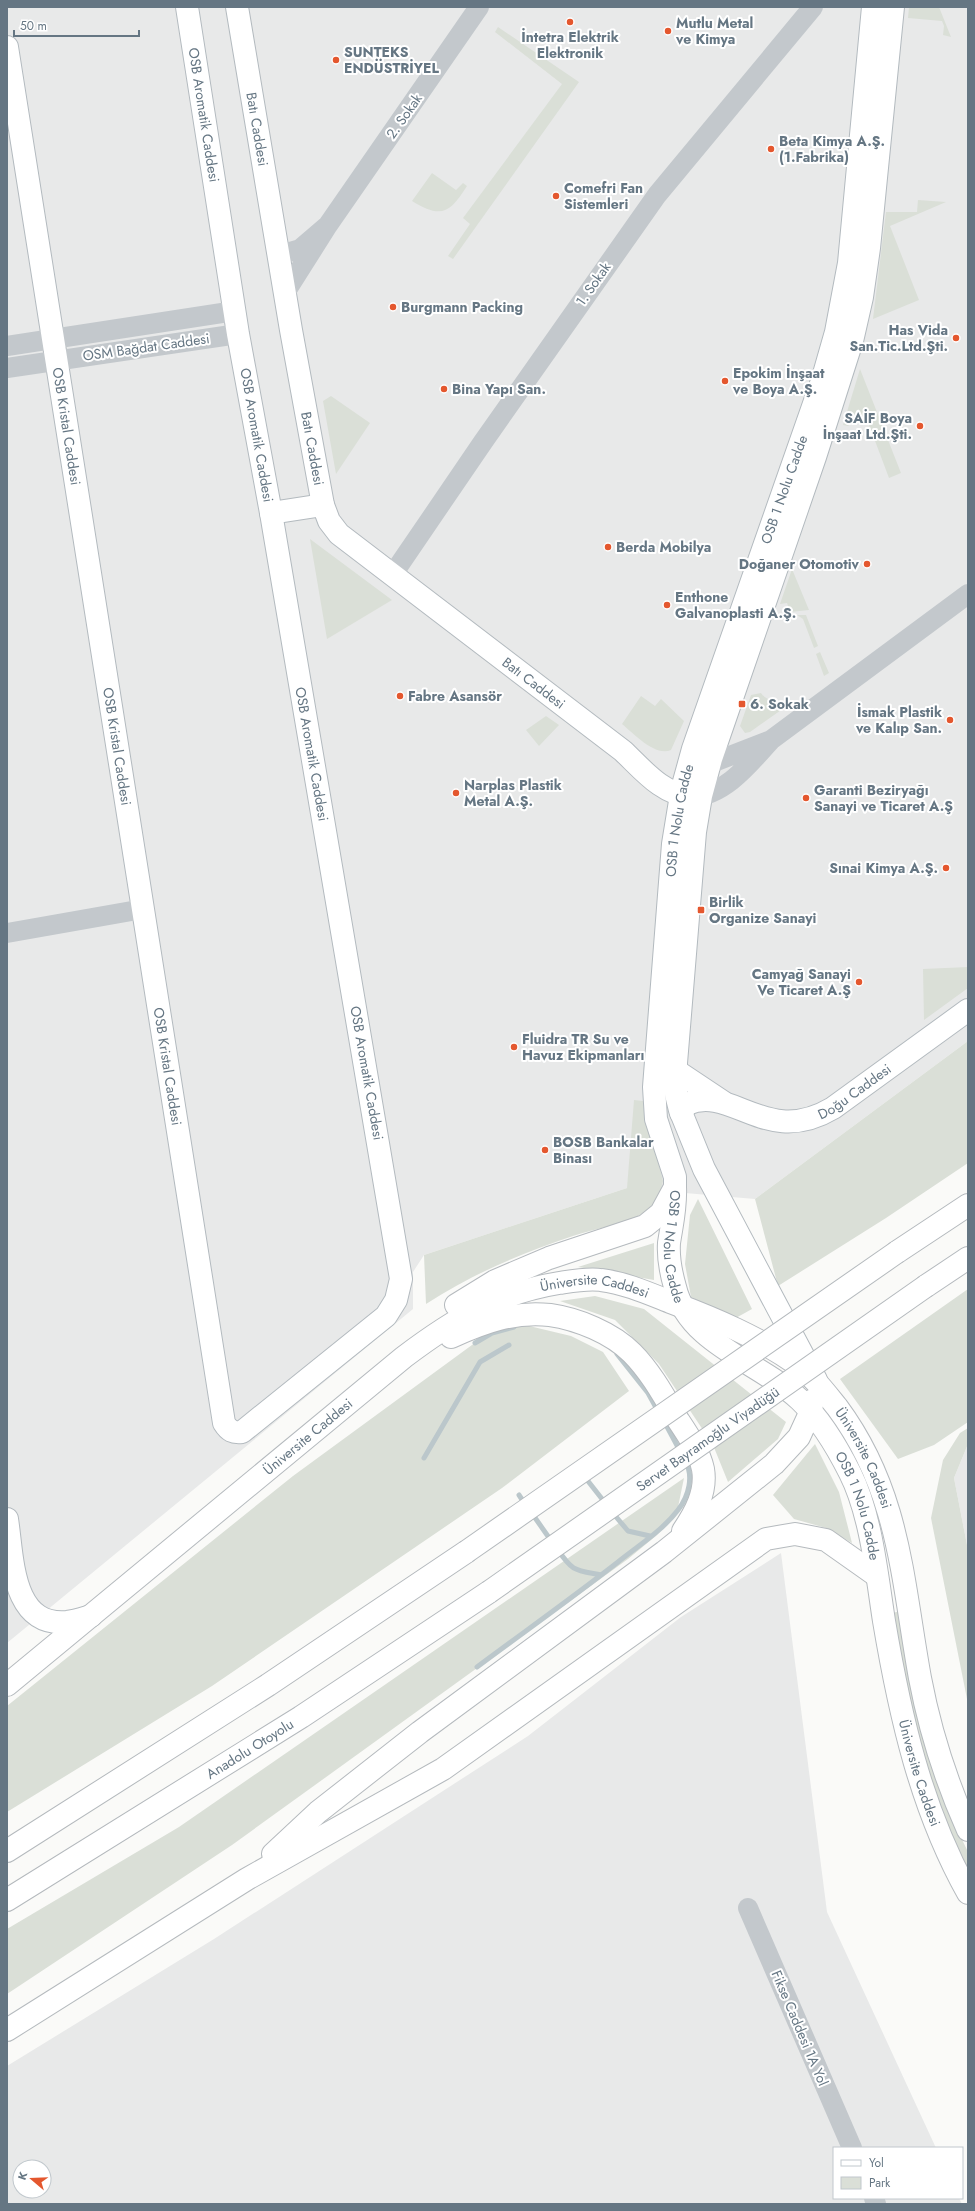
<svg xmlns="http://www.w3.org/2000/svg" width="975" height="2211" font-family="Jost,sans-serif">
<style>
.built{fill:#e8e9e9;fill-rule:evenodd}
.green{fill:#dadfd7}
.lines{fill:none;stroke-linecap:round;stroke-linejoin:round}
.stream{stroke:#bbc7cb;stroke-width:5}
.secondary-casing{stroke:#b3babf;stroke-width:24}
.primary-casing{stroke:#b5babe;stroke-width:24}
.highway-casing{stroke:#b4b9bd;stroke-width:24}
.street{stroke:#c3c8cc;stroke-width:20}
.secondary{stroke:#fff;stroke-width:22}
.primary{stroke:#fff;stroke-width:22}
.highway{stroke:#fff;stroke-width:22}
.highway-bridge-casing{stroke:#b4b9bd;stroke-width:24;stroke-linecap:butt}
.highway-bridge{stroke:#fff;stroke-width:22}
.poi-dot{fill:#e4572e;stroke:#fff;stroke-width:1.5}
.labels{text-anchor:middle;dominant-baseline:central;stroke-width:4;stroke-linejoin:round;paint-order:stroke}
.poi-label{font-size:14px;font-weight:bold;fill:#657683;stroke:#fff;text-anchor:start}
.street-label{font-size:14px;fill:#657683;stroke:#fff}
</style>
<rect width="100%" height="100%" fill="#fafaf8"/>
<path class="built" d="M7 7H968V1041L755 1199 627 1188 424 1255 413 1272V1309L7 1643Z
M968 1444V1550L954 1478Z
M781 1553 827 1912 936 2148H834V2198H959L962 2204H7V2066L214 1939 528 1736 681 1617ZM20 2167H44V2191H20Z"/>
<path class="green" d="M909 7H939L951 37 943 35 944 26 942 21 908 18Z
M498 27 579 82 453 259 448 256 470 224 463 218 562 84 495 32Z
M432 173 456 190 463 183 467 186C450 213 441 219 412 201Z
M918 200 946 202 890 226 919 300 873 319 886 212H917Z
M860 369 901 473 889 478 866 417H857L848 426 843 425Z
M331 396 370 423 336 474 323 401Z
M310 539 392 600 327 639Z
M792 569 809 610 790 612 787 603 780 604Z
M797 615H806L818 646 814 648 803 619Z
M820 652 829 673 824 676 816 654Z
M761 693C767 702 777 700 784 708L750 732 745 733 740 726 751 695Z
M641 696 655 706 661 699 684 721 671 750C655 757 633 733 622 724Z
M546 716 559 725 539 746 526 730Z
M968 967V988L924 1020 923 969Z
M968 1041V1163L886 1218 778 1286 755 1199Z
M634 1100 643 1101 663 1181C660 1194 656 1204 645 1212 624 1225 596 1228 573 1236 520 1254 474 1273 426 1304L424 1255 627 1188Z
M698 1199 752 1309 734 1319 691 1297 685 1264 690 1215Z
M654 1243V1280L578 1267Z
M968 1289V1422L934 1445 898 1459 840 1379Z
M595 1296 644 1309 786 1422 778 1439 728 1482 713 1445 659 1364 615 1320 560 1301Z
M525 1325 571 1336 603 1352 629 1391 502 1488 212 1686 7 1812V1706L293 1476 487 1334Z
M968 1428V1444L954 1478 968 1550V1704L931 1518 943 1460 960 1433Z
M815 1444 839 1492 852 1543 826 1528 794 1519 773 1495Z
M684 1478 677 1512 657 1535 628 1559 232 1845 7 1994V1929L179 1827Z
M901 1611 956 1827 968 1852V1872L953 1841 921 1755 892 1613Z"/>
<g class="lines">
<path class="stream" d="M475 1343 492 1333 514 1327
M617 1354 648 1393 659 1413
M664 1421 680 1451
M424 1458 480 1362 509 1345
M584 1476 606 1504
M519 1495 525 1504
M531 1512 552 1542
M612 1512 628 1531 650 1536
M558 1550C573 1572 575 1570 601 1575
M477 1667C524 1632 572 1598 618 1562 638 1546 662 1531 678 1510 689 1496 694 1476 685 1460"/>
<defs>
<g id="secondary">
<path id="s1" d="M237 7 291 330 323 505 329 521 339 534 623 751C644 771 662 794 692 797"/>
<path id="s2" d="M7 47 224 1423C229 1431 233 1433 242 1432L386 1316 396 1300 401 1279 271 513 238 334 187 7"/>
<path d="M271 513 323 505"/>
<path d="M663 1070H675L723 1102"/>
<path id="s3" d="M681 1113 687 1104C732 1084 766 1148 833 1108L968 1010"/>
<path id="s4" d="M675 1187V1177L656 1119 654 1087 673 844 682 789 693 749 822 381 836 332 849 263 873 7"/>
<path d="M816 1380 704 1169 680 1110 676 1094V1063L695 832 701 796 711 759 815 457 852 341 862 297 869 248 893 7"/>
<path d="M7 1519C13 1557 11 1627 67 1622 75 1621 84 1618 91 1616"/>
</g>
<g id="primary">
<path id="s5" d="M675 1187C676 1208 672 1223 669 1243 668 1257 671 1273 675 1287 688 1344 762 1363 800 1400 821 1420 837 1447 850 1473 871 1514 877 1576 884 1621 900 1716 921 1809 968 1893"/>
<path d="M456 1305 495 1281 549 1258 645 1226 661 1213 674 1189"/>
<path d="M451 1337C484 1322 514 1311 550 1315 578 1319 612 1333 632 1353 651 1372 665 1398 678 1420 688 1435 699 1451 703 1469 707 1492 695 1513 683 1531"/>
<path id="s6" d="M7 1685 404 1357C453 1320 497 1293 559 1283 572 1281 588 1278 601 1280 626 1283 650 1294 673 1303 715 1319 758 1337 795 1363 812 1375 824 1391 837 1407 900 1492 902 1579 920 1678 930 1731 946 1781 968 1830"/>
<path d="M273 1854 318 1812 420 1732 664 1552 774 1464 799 1437 810 1413 813 1400"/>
<path d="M7 2030 247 1879 443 1769 766 1539 795 1534 826 1540 877 1576"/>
</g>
<g id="highway">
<path d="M897 1252 968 1205"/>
<path d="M926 1286 968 1258"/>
<path d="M7 1851 268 1685 466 1552"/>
<path id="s7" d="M7 1900 301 1717 489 1592"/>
</g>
</defs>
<use href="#secondary" class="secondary-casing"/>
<use href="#primary" class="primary-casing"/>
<use href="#highway" class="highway-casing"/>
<path class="street" d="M328 225 479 7
M279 255 300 249 328 225 285 293
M7 346 235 311
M7 368 238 334
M393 574 483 442 657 195 813 7
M771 740 968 594
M692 797C725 796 751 762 771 740L696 769
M7 933 143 909
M748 1908 852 2148
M874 2198 876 2204"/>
<use href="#secondary" class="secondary"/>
<use href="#primary" class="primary"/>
<use href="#highway" class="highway"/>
<defs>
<g id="highway-bridge">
<path d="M466 1552 897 1252"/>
<path id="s8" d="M489 1592 926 1286"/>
</g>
</defs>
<use href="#highway-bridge" class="highway-bridge-casing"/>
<use href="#highway-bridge" class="highway-bridge"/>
</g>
<g class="poi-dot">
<circle cx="570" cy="22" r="4"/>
<circle cx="668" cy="31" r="4"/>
<circle cx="336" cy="60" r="4"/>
<circle cx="771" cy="149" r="4"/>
<circle cx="556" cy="196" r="4"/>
<circle cx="393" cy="307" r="4"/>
<circle cx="956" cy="338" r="4"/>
<circle cx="725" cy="381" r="4"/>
<circle cx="444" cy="389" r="4"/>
<circle cx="920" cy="426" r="4"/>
<circle cx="608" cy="547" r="4"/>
<circle cx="867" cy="564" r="4"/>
<circle cx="667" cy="605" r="4"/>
<circle cx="400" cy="696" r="4"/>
<rect x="738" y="700" width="8" height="8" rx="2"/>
<circle cx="950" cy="720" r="4"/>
<circle cx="456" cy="793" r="4"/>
<circle cx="806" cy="798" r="4"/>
<circle cx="946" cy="868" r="4"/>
<rect x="697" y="906" width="8" height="8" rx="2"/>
<circle cx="859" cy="982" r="4"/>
<circle cx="514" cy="1047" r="4"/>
<circle cx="545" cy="1150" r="4"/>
</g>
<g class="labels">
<g class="poi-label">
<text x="676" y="23">Mutlu Metal<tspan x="676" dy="16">ve Kimya</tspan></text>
<text x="570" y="37" text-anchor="middle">İntetra Elektrik<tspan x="570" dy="16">Elektronik</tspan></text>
<text x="344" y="52">SUNTEKS<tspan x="344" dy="16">ENDÜSTRİYEL</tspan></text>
<text x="779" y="141">Beta Kimya A.Ş.<tspan x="779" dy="16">(1.Fabrika)</tspan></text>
<text x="564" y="188">Comefri Fan<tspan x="564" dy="16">Sistemleri</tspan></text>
<text x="401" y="307">Burgmann Packing</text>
<text x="948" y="330" text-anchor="end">Has Vida<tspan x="948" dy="16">San.Tic.Ltd.Şti.</tspan></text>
<text x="733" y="373">Epokim İnşaat<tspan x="733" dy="16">ve Boya A.Ş.</tspan></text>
<text x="452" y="389">Bina Yapı San.</text>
<text x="912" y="418" text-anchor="end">SAİF Boya<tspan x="912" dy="16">İnşaat Ltd.Şti.</tspan></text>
<text x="616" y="547">Berda Mobilya</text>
<text x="859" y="564" text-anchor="end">Doğaner Otomotiv</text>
<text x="675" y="597">Enthone<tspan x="675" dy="16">Galvanoplasti A.Ş.</tspan></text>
<text x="408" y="696">Fabre Asansör</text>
<text x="750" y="704">6. Sokak</text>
<text x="942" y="712" text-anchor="end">İsmak Plastik<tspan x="942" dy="16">ve Kalıp San.</tspan></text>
<text x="464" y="785">Narplas Plastik<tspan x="464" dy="16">Metal A.Ş.</tspan></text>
<text x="814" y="790">Garanti Beziryağı<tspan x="814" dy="16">Sanayi ve Ticaret A.Ş</tspan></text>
<text x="938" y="868" text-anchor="end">Sınai Kimya A.Ş.</text>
<text x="709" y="902">Birlik<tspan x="709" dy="16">Organize Sanayi</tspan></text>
<text x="851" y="974" text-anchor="end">Camyağ Sanayi<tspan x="851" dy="16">Ve Ticaret A.Ş</tspan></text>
<text x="522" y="1039">Fluidra TR Su ve<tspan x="522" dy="16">Havuz Ekipmanları</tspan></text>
<text x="553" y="1142">BOSB Bankalar<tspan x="553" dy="16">Binası</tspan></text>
</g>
<g class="street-label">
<text transform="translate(204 115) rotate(81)">OSB Aromatik Caddesi</text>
<text transform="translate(404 116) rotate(-55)">2. Sokak</text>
<text stroke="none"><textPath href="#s1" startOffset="124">Batı Caddesi</textPath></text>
<text transform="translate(593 284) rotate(-55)">1. Sokak</text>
<text transform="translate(146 347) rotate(-8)">OSM Bağdat Caddesi</text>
<text stroke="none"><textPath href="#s2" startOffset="384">OSB Kristal Caddesi</textPath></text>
<text transform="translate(257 435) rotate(80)">OSB Aromatik Caddesi</text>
<text stroke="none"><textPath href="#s1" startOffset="448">Batı Caddesi</textPath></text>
<text stroke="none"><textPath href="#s4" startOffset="719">OSB 1 Nolu Cadde</textPath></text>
<text stroke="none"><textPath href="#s1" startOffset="784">Batı Caddesi</textPath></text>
<text stroke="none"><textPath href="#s2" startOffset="708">OSB Kristal Caddesi</textPath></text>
<text transform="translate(312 754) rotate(80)">OSB Aromatik Caddesi</text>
<text stroke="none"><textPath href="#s4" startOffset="371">OSB 1 Nolu Cadde</textPath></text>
<text stroke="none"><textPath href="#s2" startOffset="1032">OSB Kristal Caddesi</textPath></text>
<text transform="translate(367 1073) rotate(80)">OSB Aromatik Caddesi</text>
<text stroke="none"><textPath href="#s3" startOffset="190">Doğu Caddesi</textPath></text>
<text stroke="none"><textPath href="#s5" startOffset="60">OSB 1 Nolu Cadde</textPath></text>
<text stroke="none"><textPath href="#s6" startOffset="725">Üniversite Caddesi</textPath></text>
<text stroke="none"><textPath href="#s6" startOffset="390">Üniversite Caddesi</textPath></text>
<text stroke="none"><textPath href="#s8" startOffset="267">Servet Bayramoğlu Viyadüğü</textPath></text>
<text stroke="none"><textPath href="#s6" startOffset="1062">Üniversite Caddesi</textPath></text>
<text stroke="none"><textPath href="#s5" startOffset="396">OSB 1 Nolu Cadde</textPath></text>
<text stroke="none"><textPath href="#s7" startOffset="286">Anadolu Otoyolu</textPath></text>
<text stroke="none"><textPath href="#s5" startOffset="671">Üniversite Caddesi</textPath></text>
<text transform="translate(800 2028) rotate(67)">Fikse Caddesi 1A Yol</text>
</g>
</g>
<rect width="975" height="2211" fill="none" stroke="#657683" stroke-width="16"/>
<rect x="833" y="2147" width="130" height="52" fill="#ffffff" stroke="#c1c8cd"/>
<rect x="841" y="2160" width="20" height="6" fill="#ffffff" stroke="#c1c8cd"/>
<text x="869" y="2167" font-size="12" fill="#657683">Yol</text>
<rect x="841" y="2177" width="20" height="12" fill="#dadfd7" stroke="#c1c8cd"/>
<text x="869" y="2187" font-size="12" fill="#657683">Park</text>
<g transform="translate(32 2179) rotate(289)"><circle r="19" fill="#ffffff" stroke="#c1c8cd"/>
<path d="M0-3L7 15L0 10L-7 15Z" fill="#e4572e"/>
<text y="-6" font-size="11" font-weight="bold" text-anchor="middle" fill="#657683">K</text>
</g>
<path d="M14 30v6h125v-6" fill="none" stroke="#657683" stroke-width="2"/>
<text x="20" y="30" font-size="12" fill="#657683" stroke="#ffffff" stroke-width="3" paint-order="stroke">50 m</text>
</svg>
